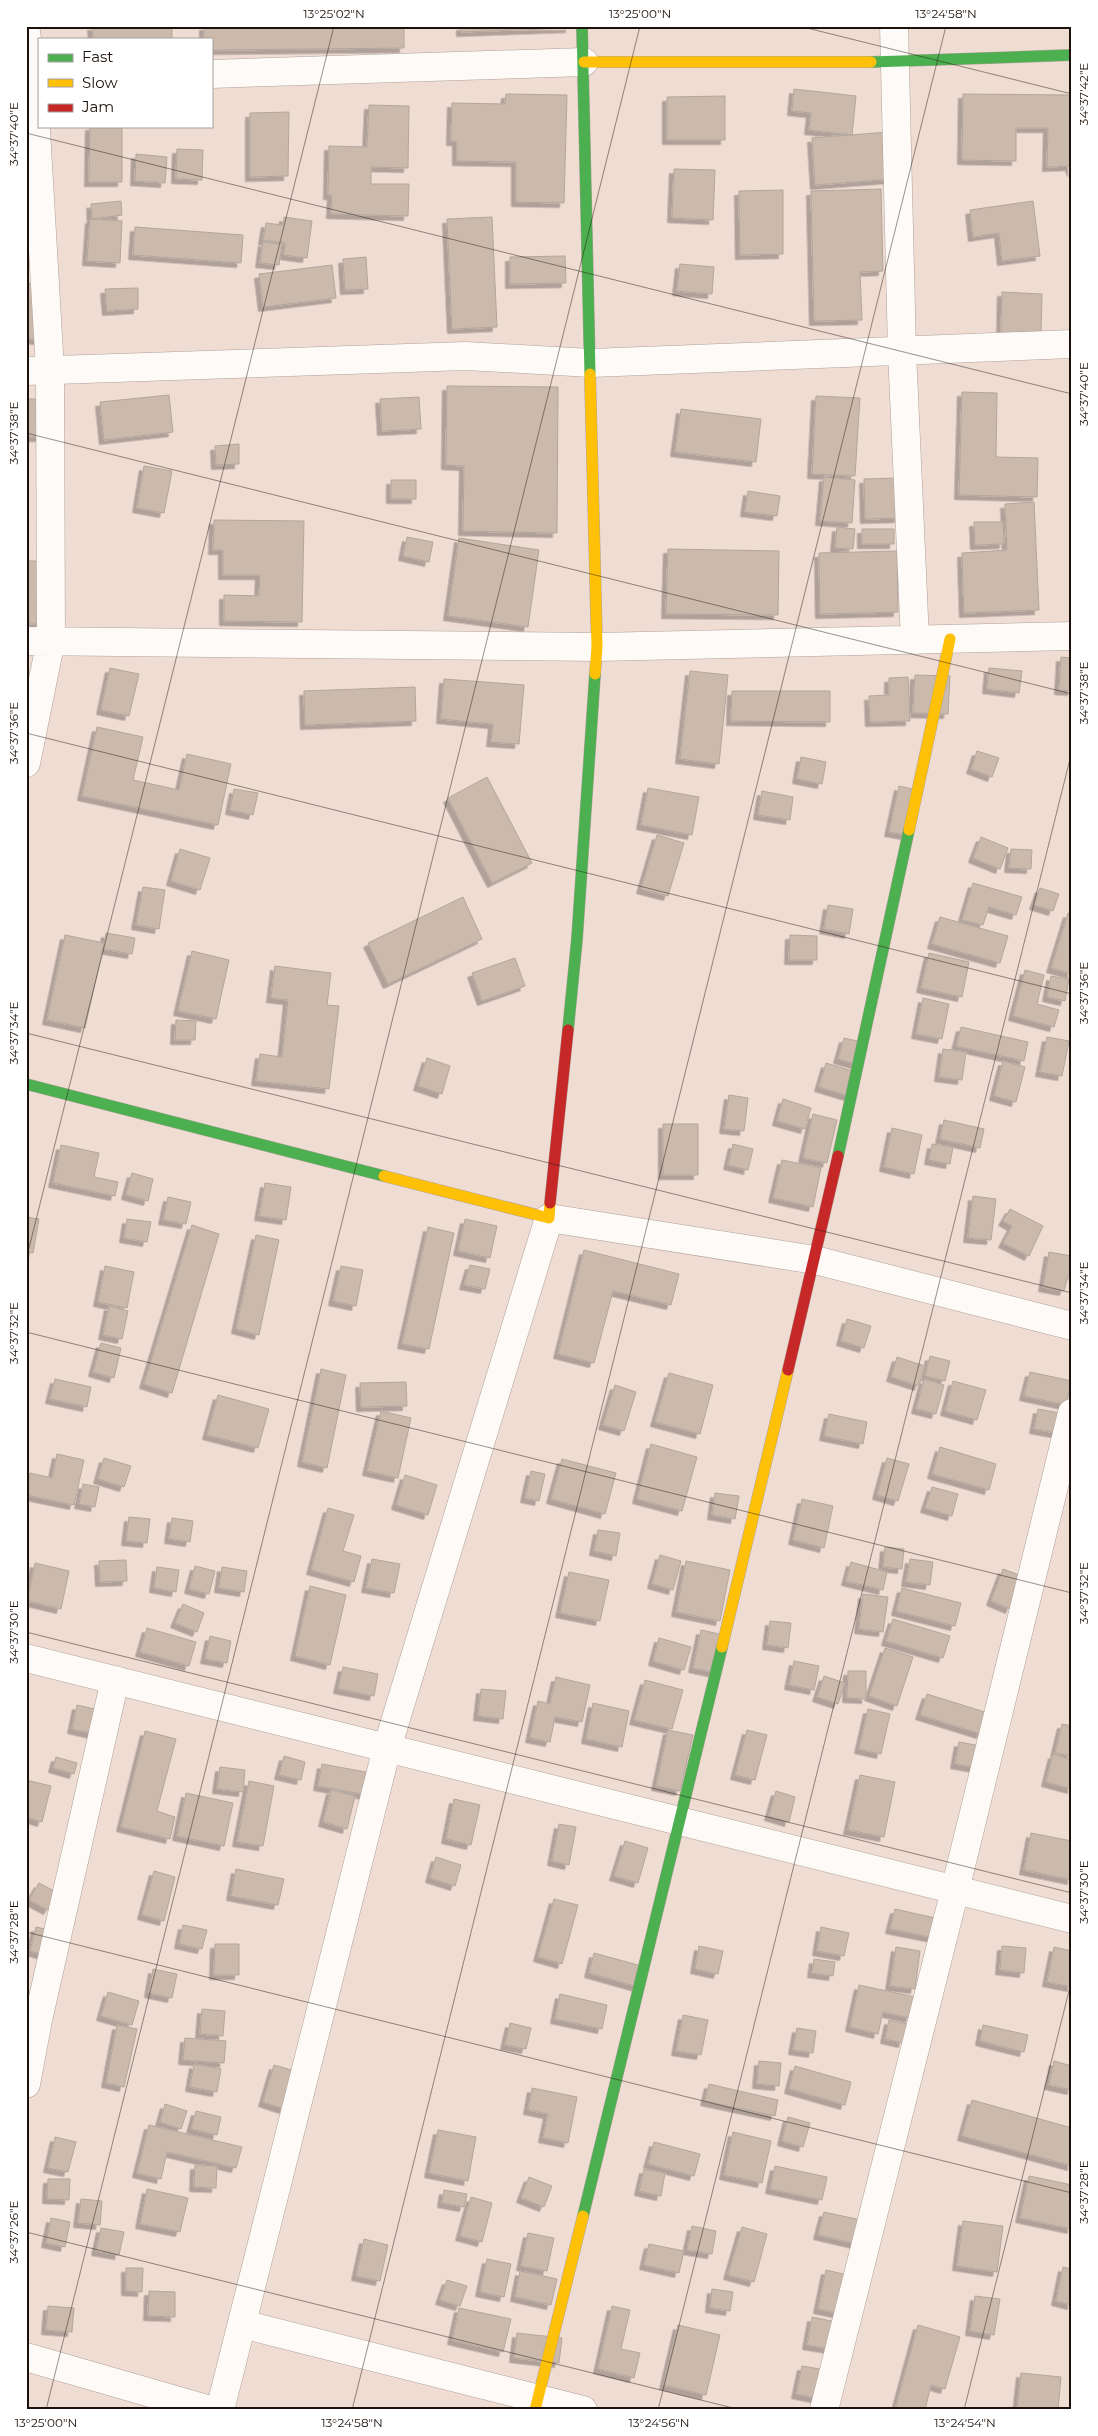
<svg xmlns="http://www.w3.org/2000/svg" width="1098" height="2436" font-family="Montserrat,sans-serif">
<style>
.building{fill:#cbbaac;stroke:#b2a69c;filter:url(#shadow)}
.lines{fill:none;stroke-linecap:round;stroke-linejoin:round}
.street-casing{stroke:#b0a29a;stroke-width:29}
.fast-casing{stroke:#b0a29a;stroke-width:12}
.slow-casing{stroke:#b0a29a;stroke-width:12}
.jam-casing{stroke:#b0a29a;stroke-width:12}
.street{stroke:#fdfaf8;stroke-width:28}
.fast{stroke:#4caf50;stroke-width:11}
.slow{stroke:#ffc107;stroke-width:11}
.jam{stroke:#c62828;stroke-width:11}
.ticks{fill:none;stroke:#1d120b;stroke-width:1;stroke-opacity:0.45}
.neatline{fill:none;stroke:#1d120b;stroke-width:2}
.ticks-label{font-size:12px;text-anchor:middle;fill:#1d120b}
</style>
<defs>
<filter id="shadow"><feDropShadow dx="-4.5" dy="4.5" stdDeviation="0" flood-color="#0004"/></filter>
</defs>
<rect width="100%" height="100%" fill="#efdcd2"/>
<path class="building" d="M92 26H172V39H93Z
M204 26H404V48L211 50V39H204Z
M461 26H570V28L461 32Z
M794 89 856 96 852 135 809 130 811 113 792 111Z
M506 94 567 95 564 203 516 202V162L457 161V141H451L452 103 505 104Z
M963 94 1072 95V172L1070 166 1047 167 1048 128H1016V161L962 160Z
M725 96V140H667V97Z
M369 105 409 106 408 168 371 167V184H409L408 216 331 214 332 195H328L329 146 367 147Z
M289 112 288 176 250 177V113Z
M90 126H122V182H89Z
M888 132 892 179 815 185 812 138Z
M177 149 203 150 202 180 176 179Z
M136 154 167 157 165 183 135 181Z
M674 169 715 170 713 220 672 218Z
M881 189 883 271 860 272 862 320 814 321 811 191Z
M783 190V254L740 255 739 191Z
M121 201 122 215 92 219 91 204Z
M1033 201 1040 256 1002 261 999 233 973 237 970 210Z
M284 217 312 221 307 258 284 255 285 243 263 240 266 223 283 225Z
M492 217 497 327 452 329 447 219Z
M90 219 122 221 120 263 87 261Z
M135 227 243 235 241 263 133 255Z
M263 242 282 244 279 265 260 263Z
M565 256 566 283 510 284V257Z
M366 257 368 289 345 290 343 259Z
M680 264 714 267 712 294 677 291Z
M332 265 336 298 263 307 259 274Z
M26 283 58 286 53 341 26 339Z
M138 288V309L107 311 105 289Z
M1002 292 1042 294 1041 334H1001Z
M447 386 558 387 557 533 463 531 464 466 446 465Z
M962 392 997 393 996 457 1038 458 1037 497 959 495Z
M169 395 173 432 104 440 100 402Z
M816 396 860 398 855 476 812 474Z
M419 397 421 429 382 431 380 399Z
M26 399H41V437H26Z
M681 409 761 419 756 462 675 452Z
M239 444V464L216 465 215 446Z
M144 466 172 471 164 513 137 508Z
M824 477 855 480 852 523 820 521Z
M898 478 899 518 865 519 864 479Z
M391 480H416V499H391Z
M748 491 780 496 777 516 745 512Z
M1034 502 1039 610 964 613 962 553 1007 550 1005 504Z
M214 520 304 521 302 622 224 621V595L259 596 260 575H223V550H213Z
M974 522H1003L1004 544 975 545Z
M837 527 855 529 853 549 835 548Z
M862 529H894V544H862Z
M407 537 433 542 429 562 403 556Z
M459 538 539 550 528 627 448 616Z
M668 549 779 551 778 615 666 614Z
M897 551 898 612 820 614 819 553Z
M26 561H41V624H26Z
M1061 657 1072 658V691L1059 690Z
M110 668 139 674 129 716 101 710Z
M989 668 1022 671 1019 693 987 689Z
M690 671 728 675 719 764 680 759Z
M915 675 950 676 948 714 913 713Z
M908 677 910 721 870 722 869 696 889 695V678Z
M444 679 524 685 519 744 491 742 493 724 441 719Z
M415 687 416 721 305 725 304 691Z
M732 691H830V722L731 721Z
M97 727 143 737 133 780 179 790 187 754 231 764 218 825 82 796Z
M977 751 999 758 992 777 971 769Z
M801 757 826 762 822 784 797 779Z
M487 777 532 863 492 883 448 798Z
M899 786 922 791 912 836 889 832Z
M648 788 699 797 692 835 641 825Z
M234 789 258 793 253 815 230 810Z
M762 791 793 797 790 820 758 815Z
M657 835 684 843 668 896 641 889Z
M981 837 1008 848 1000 869 973 858Z
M180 849 210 858 200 890 171 881Z
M1011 849 1032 850 1031 869 1009 868Z
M973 883 1022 897 1016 915 989 907 983 925 962 920Z
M143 887 165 890 159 929 136 925Z
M1040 888 1059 894 1053 911 1034 905Z
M463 897 482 939 388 984 368 943Z
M828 905 853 909 849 934 824 929Z
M1068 913 1072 914V974L1051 968Z
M940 917 1008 936 1000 963 932 944Z
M106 933 135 938 132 954 103 949Z
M65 935 104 943 85 1028 47 1020Z
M790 935 817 936V960H789Z
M192 951 229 960 216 1019 178 1011Z
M929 953 969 962 962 997 921 988Z
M515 958 525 986 482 1001 472 973Z
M275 966 331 973 327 1005 339 1006 329 1089 256 1081 260 1054 282 1057 288 1000 271 998Z
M1025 970 1044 975 1037 1004 1059 1010 1054 1027 1013 1016Z
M1051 976 1069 979 1065 1001 1047 997Z
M923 998 949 1004 942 1039 916 1034Z
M176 1020 196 1021 195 1040H175Z
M961 1027 1028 1042 1024 1061 956 1046Z
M1047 1037 1069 1041 1062 1076 1040 1072Z
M844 1038 862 1042 856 1064 838 1059Z
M943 1049 966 1052 962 1080 939 1077Z
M427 1058 450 1066 442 1094 418 1086Z
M1003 1061 1025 1067 1016 1102 994 1096Z
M826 1063 856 1072 849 1096 819 1087Z
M729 1095 748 1098 744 1131 724 1129Z
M783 1099 811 1108 805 1129 777 1121Z
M813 1114 837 1120 827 1163 803 1158Z
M944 1120 984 1129 980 1148 940 1139Z
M663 1124H698V1175H663Z
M892 1128 922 1135 914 1174 884 1167Z
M733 1144 753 1149 748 1170 728 1165Z
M932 1144 953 1147 950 1164 929 1160Z
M61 1145 99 1153 94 1177 118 1182 115 1196 53 1183Z
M782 1160 821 1168 813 1207 773 1198Z
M132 1173 153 1179 148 1201 126 1195Z
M265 1183 291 1187 286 1220 259 1216Z
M973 1196 996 1199 991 1240 968 1238Z
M168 1197 191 1202 186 1224 163 1220Z
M1010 1209 1043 1226 1029 1256 1003 1243 1012 1226 1003 1221Z
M26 1217 39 1219 33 1253 26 1252Z
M127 1219 151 1222 147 1242 124 1238Z
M465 1219 497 1226 490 1258 458 1251Z
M192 1225 219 1234 172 1393 144 1384Z
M428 1227 454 1233 429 1349 402 1344Z
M256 1235 279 1240 259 1335 236 1329Z
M584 1250 679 1274 671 1305 613 1291 594 1363 558 1354Z
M1049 1252 1072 1256V1276H1068L1064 1291 1043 1287Z
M470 1265 490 1269 485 1289 464 1285Z
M105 1266 134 1272 127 1308 98 1302Z
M341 1266 363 1270 356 1306 333 1301Z
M109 1306 128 1311 122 1339 103 1335Z
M847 1319 871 1326 864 1348 841 1341Z
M101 1343 121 1348 114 1378 93 1372Z
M930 1356 950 1361 945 1381 925 1376Z
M897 1357 925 1366 919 1386 891 1377Z
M321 1369 346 1375 327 1468 302 1462Z
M1030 1372 1072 1381 1066 1405 1024 1396Z
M669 1373 713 1385 700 1434 655 1422Z
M55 1379 91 1387 87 1407 50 1399Z
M924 1379 944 1385 936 1414 916 1409Z
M953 1381 986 1390 977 1420 945 1411Z
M406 1382 407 1406 361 1407 360 1383Z
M615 1385 636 1392 624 1431 603 1425Z
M218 1395 269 1409 258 1448 207 1435Z
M1038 1409 1071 1415 1067 1435 1034 1429Z
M381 1411 411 1418 398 1478 367 1471Z
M829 1414 867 1422 863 1444 824 1436Z
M651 1444 697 1457 682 1511 637 1499Z
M940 1447 996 1464 989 1490 932 1474Z
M57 1454 84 1460 74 1505 26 1495 30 1473 52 1478Z
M104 1458 131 1466 124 1487 98 1479Z
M887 1458 909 1464 898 1501 877 1495Z
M562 1459 616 1473 605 1514 551 1499Z
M531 1471 545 1474 539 1501 525 1498Z
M405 1475 437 1485 428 1515 396 1505Z
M83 1484 99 1487 95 1507 79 1504Z
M932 1487 958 1494 952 1516 925 1508Z
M715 1493 739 1496 735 1519 712 1515Z
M802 1499 833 1506 824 1548 793 1540Z
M328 1508 354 1515 343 1551 361 1556 354 1582 311 1570Z
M129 1517 150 1519 147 1543 126 1541Z
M172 1518 193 1521 190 1542 169 1539Z
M598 1530 620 1533 616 1556 594 1551Z
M885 1547 904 1549 902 1569 883 1567Z
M660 1555 681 1561 673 1590 652 1584Z
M372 1559 400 1564 394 1593 366 1588Z
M910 1559 933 1562 930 1585 906 1582Z
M126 1560 127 1581 100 1582 99 1561Z
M686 1561 730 1570 720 1621 676 1612Z
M851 1562 887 1572 883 1590 846 1581Z
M35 1563 69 1571 61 1609 27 1601Z
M195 1566 215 1571 209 1594 189 1589Z
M157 1567 179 1570 176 1592 154 1588Z
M222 1567 247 1571 244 1592 219 1588Z
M1003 1569 1022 1576 1010 1609 991 1601Z
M569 1572 609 1580 600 1621 560 1613Z
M310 1586 346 1595 330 1665 295 1656Z
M902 1588 961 1603 955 1626 896 1611Z
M863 1594 888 1597 883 1632 859 1629Z
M183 1604 204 1613 197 1632 175 1623Z
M893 1619 950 1636 943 1658 886 1641Z
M770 1621 791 1623 788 1648 767 1645Z
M147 1628 196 1642 189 1666 140 1652Z
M701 1630 724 1635 717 1673 693 1668Z
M210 1636 231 1641 227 1663 205 1659Z
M659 1638 691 1647 684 1670 653 1661Z
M885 1648 913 1657 897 1706 869 1696Z
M794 1661 819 1666 814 1690 789 1685Z
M343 1667 378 1674 374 1696 338 1689Z
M848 1671H866V1699L847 1698Z
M824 1676 845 1683 838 1704 817 1697Z
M556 1677 590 1685 582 1722 555 1717 550 1742 530 1738 538 1701 550 1704Z
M645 1680 683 1690 672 1729 634 1720Z
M481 1689 506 1691 503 1719 478 1716Z
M927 1694 988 1713 981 1734 920 1715Z
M593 1703 629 1711 622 1747 586 1739Z
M77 1705 108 1712 103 1736 72 1729Z
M868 1709 890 1714 881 1754 859 1749Z
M1062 1724 1072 1726V1756L1055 1753Z
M668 1730 693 1735 680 1791 656 1786Z
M747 1730 767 1735 755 1780 735 1775Z
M145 1731 176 1739 157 1811 175 1817 170 1839 121 1827Z
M959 1742 981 1746 977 1768 955 1764Z
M1053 1754 1072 1760V1789L1046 1782Z
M284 1756 305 1762 301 1780 279 1775Z
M56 1757 77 1763 74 1774 53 1768Z
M322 1764 371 1773 367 1795 318 1786Z
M220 1767 245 1770 243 1792 217 1789Z
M860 1775 895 1782 884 1837 848 1830Z
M26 1780 51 1786 42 1822 26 1817Z
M249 1781 274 1786 263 1846 237 1842Z
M331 1790 355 1796 347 1829 323 1822Z
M776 1791 795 1797 789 1822 769 1816Z
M186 1793 233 1803 224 1846 177 1836Z
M454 1799 480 1805 471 1845 446 1839Z
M559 1824 576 1827 569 1865 552 1861Z
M1031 1833 1072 1841V1880L1024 1870Z
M625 1841 648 1848 638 1883 614 1876Z
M436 1857 461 1865 455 1886 430 1878Z
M236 1869 284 1879 278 1905 231 1896Z
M154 1871 175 1877 164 1921 142 1915Z
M39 1883 58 1893 48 1910 29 1900Z
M554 1899 578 1905 562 1964 538 1957Z
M895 1909 944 1920 940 1939 890 1929Z
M183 1925 207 1930 202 1949 179 1944Z
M36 1927 58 1932 53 1957 30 1951Z
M821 1927 849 1933 844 1956 817 1951Z
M215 1944H239V1975H214Z
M699 1946 723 1951 718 1974 695 1969Z
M1002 1946 1026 1948 1024 1973 1000 1970Z
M896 1947 920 1951 915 1989 890 1986Z
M1054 1947 1072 1951V1987L1047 1982Z
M594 1953 649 1968 642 1988 589 1973Z
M814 1959 835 1962 833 1976 812 1973Z
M153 1969 177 1974 172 1998 149 1993Z
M859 1985 915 1997 910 2018 883 2012 878 2034 850 2027Z
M108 1992 139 2001 132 2025 101 2016Z
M560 1994 607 2005 602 2029 555 2019Z
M202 2009 225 2011 223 2036 200 2034Z
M683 2015 708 2020 701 2055 676 2051Z
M889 2020 907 2024 903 2043 885 2039Z
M510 2023 531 2028 526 2049 505 2045Z
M117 2025 137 2029 124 2087 106 2083Z
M983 2025 1028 2035 1024 2052 980 2041Z
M797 2028 816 2031 813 2053 793 2050Z
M185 2038 226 2041 224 2063 183 2060Z
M759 2061 781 2063 779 2086 757 2084Z
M1054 2061 1072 2066V2090L1049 2085Z
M194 2064 221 2069 217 2092 190 2087Z
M274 2065 295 2071 284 2109 263 2102Z
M795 2066 851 2082 845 2105 789 2089Z
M709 2084 778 2100 775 2116 705 2101Z
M532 2088 577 2097 568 2143 543 2138 548 2114 528 2110Z
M972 2100 1072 2128V2166L962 2136Z
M165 2104 187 2111 181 2129 160 2122Z
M196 2111 221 2117 217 2135 191 2129Z
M788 2117 810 2123 803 2147 782 2141Z
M149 2125 242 2147 236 2168 167 2152 161 2179 137 2173Z
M438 2130 476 2137 468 2181 429 2173Z
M733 2132 771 2141 762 2183 724 2175Z
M55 2137 76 2142 68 2172 48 2168Z
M654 2142 700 2154 694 2176 648 2164Z
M195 2165 217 2166 216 2188 194 2187Z
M775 2166 827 2177 822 2200 770 2189Z
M644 2169 665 2173 661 2196 639 2191Z
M1029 2176 1072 2185V2229L1020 2218Z
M529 2177 552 2186 544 2207 521 2198Z
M48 2179H70L69 2200 47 2199Z
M147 2189 188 2198 180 2232 140 2224Z
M444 2190 467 2194 464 2207 442 2203Z
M471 2197 492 2203 482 2242 460 2236Z
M81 2199 102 2201 100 2225 78 2223Z
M824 2212 870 2222 865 2246 818 2235Z
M51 2218 70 2222 65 2247 46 2243Z
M963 2221 1003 2226 997 2272 957 2266Z
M692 2226 716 2231 712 2254 687 2250Z
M742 2227 767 2234 754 2282 728 2275Z
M101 2228 124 2232 119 2255 96 2251Z
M528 2233 554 2238 547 2271 521 2266Z
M364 2239 388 2245 380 2281 356 2276Z
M649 2244 684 2251 679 2273 644 2265Z
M487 2259 511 2264 504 2297 480 2292Z
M1063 2267 1072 2269V2305L1056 2301Z
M126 2268H143L142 2292 126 2291Z
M826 2270 860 2278 852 2316 818 2309Z
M520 2271 557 2279 551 2305 515 2297Z
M447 2280 467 2286 460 2306 440 2300Z
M712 2289 733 2292 730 2311 710 2308Z
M149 2291 175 2292V2317L148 2316Z
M975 2296 1000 2299 994 2335 970 2331Z
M48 2306 74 2308 72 2332 46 2330Z
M612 2306 630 2310 621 2349 640 2353 634 2378 598 2369Z
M459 2308 511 2319 503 2352 452 2340Z
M812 2317 836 2322 831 2349 807 2345Z
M678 2325 720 2335 706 2395 664 2385Z
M918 2325 960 2337 945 2389 931 2385 925 2410H895Z
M517 2333 562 2338 559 2363 514 2358Z
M802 2366 826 2370 820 2399 796 2394Z
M1021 2373 1061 2377 1058 2410H1017Z"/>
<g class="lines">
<defs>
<path id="street" d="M894 26 902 351 915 640
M26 32 33 79 50 370 51 640 26 763
M211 74 584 62
M26 371 466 356 591 363 1072 344
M26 641 597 647 1072 636
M26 1658 1072 1919
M26 2084 38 2020 115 1680
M242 2324 583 2410
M26 2357 210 2410
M220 2410 387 1748 549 1218 815 1260 1072 1326
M824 2410 955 1890 1072 1413"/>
<path id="fast" d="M582 26 590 374
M871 62 1072 55
M568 1030 577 939 595 674
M26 1084 384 1176
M838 1156 909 830
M583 2216 722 1647"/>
<path id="slow" d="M584 62H871
M590 374 597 647 595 674
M909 830 950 639
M384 1176 549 1218 550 1203
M722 1647 788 1370
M535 2410 583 2216"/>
<path id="jam" d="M550 1203 568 1030
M788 1370 838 1156"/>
</defs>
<use href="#street" class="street-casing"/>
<use href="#fast" class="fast-casing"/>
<use href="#slow" class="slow-casing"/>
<use href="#jam" class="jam-casing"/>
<use href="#street" class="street"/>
<use href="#fast" class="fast"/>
<use href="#slow" class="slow"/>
<use href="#jam" class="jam"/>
</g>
<path class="ticks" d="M799 26 1072 94M26 32 28 26M26 133 1072 394M26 433 1072 694M26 733 1072 994M26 1033 1072 1293M26 1260 334 26M26 1332 1072 1593M26 1632 1072 1893M26 1932 1072 2193M26 2232 741 2410M46 2410 640 26M352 2410 946 26M658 2410 1072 751M964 2410 1072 1979"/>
<rect width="1098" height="2436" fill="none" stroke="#ffffff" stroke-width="55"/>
<rect x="38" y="38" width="175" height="90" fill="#ffffff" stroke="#a5a09d"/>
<rect x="48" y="54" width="25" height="8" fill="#4caf50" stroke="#a5a09d"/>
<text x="82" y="62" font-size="15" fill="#1d120b">Fast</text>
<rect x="48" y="79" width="25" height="8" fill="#ffc107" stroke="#a5a09d"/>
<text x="82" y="88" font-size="15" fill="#1d120b">Slow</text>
<rect x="48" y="104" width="25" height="8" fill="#c62828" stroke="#a5a09d"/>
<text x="82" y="112" font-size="15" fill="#1d120b">Jam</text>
<rect x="28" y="28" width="1042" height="2380" class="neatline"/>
<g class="ticks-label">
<text x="334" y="18">13°25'02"N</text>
<text x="640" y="18">13°25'00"N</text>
<text x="946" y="18">13°24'58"N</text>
<text transform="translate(1084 94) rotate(-90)" y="4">34°37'42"E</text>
<text transform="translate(14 134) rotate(-90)" y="4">34°37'40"E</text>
<text transform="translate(1084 394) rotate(-90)" y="4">34°37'40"E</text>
<text transform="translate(14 433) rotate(-90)" y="4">34°37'38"E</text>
<text transform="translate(1084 693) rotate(-90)" y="4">34°37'38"E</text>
<text transform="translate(14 733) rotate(-90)" y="4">34°37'36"E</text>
<text transform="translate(1084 993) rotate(-90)" y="4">34°37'36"E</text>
<text transform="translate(14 1033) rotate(-90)" y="4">34°37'34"E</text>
<text transform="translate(1084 1293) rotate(-90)" y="4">34°37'34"E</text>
<text transform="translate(14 1333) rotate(-90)" y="4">34°37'32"E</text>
<text transform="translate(1084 1593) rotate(-90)" y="4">34°37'32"E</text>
<text transform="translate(14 1632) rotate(-90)" y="4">34°37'30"E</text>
<text transform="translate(1084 1892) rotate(-90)" y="4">34°37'30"E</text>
<text transform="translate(14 1932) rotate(-90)" y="4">34°37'28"E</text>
<text transform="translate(1084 2192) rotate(-90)" y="4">34°37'28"E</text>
<text transform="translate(14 2232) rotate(-90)" y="4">34°37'26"E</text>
<text x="46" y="2427">13°25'00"N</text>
<text x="352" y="2427">13°24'58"N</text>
<text x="659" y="2427">13°24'56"N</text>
<text x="965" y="2427">13°24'54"N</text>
</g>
</svg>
